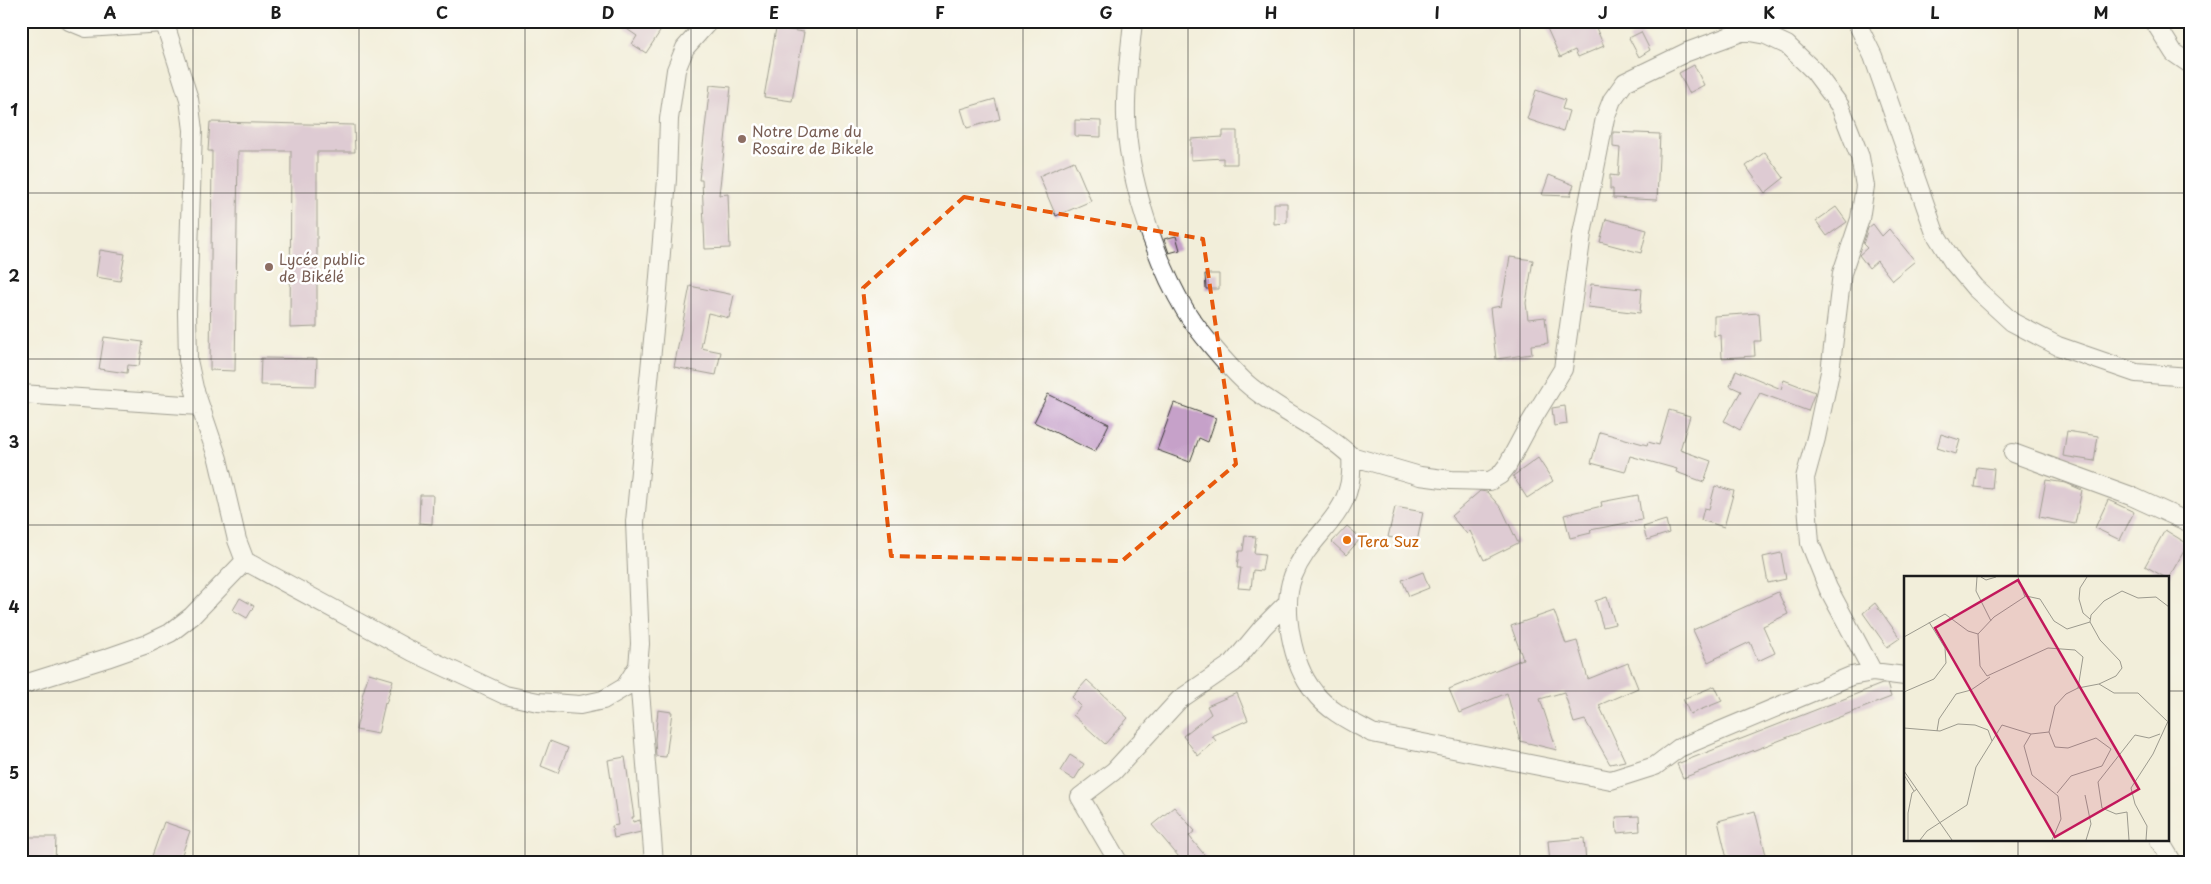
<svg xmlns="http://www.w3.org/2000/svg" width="2211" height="884" font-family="'Playpen Sans',sans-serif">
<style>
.building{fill:#c6a1c9}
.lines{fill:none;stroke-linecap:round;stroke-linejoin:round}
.minor-casing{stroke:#3c3c38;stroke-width:20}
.minor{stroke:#fff;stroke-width:18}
.marked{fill:none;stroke:#e8590c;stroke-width:4;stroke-dasharray:10 6;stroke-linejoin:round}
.grid{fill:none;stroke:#1c1c1c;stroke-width:1;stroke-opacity:0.55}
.education-dot{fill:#8d6e63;stroke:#fff;stroke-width:2}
.food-dot{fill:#e8710a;stroke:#fff;stroke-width:2}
.labels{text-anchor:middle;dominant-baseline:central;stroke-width:5;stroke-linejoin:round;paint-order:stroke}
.education-label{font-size:15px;fill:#785e54;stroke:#fff;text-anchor:start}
.food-label{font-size:15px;fill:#c56008;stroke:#fff;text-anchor:start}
.inset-road{fill:none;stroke:#9c9a8e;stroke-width:1}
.view{fill:#c2185b;fill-opacity:0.15;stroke:#c2185b;stroke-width:2.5}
.inset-edge{fill:none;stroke:#1c1c1c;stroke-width:2.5}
.neatline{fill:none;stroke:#1c1c1c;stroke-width:2}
.grid-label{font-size:16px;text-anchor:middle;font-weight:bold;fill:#1c1c1c}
</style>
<rect width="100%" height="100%" fill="#fff"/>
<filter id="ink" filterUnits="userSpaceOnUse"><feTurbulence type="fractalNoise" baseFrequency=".02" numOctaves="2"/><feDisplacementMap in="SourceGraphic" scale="10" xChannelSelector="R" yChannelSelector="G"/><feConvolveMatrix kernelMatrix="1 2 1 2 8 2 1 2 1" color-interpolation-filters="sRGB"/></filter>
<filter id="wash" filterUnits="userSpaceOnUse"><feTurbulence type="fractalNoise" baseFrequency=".0096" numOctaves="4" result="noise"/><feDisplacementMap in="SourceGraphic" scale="20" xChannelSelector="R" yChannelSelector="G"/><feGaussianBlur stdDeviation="1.12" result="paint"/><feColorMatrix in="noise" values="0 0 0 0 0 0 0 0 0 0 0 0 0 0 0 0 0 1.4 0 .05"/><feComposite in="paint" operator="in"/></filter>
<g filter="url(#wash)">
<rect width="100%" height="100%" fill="#f2eeda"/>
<g id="blocks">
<path class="building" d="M615 21H667L646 53 632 44 637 36Z
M1556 21H1593L1604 46 1578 57 1575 50 1560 57 1546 26Z
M776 28 804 32 792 101 764 97Z
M1641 32 1650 50 1639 57 1629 38Z
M1694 65 1704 85 1689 93 1679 73Z
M710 85 731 87 719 195 728 194 730 248 705 249 702 180H699Z
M1536 90 1565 100 1562 109 1569 111 1563 131 1527 119Z
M995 99 1000 119 967 128 961 109Z
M1075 120 1101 121V137L1075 136Z
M210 122 354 125 355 152H317V327L290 328 291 151H238L235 371 210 370 212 151H208Z
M1223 131H1237V164H1223V158L1191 160V139L1223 137Z
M1613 132 1660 134 1657 200 1613 198V189H1610V175L1618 176 1620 148 1613 147Z
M1765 152 1784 178 1765 193 1746 166Z
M1074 161 1091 201 1056 216 1039 176Z
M1549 175 1574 185 1570 196 1542 195Z
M1274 203H1287V223L1274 224Z
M1836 207 1847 222 1827 236 1816 221Z
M1606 219 1647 230 1641 253 1600 242Z
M1873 224 1882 236 1889 229 1915 261 1892 280 1877 261 1869 268 1859 255 1867 248 1863 244 1868 228Z
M1176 236 1180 250 1169 253 1164 239Z
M100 250 125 254 120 281 96 277Z
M1510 257 1533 260 1526 303 1528 319 1545 317 1548 343 1531 345 1532 354 1496 359 1490 308 1501 306Z
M1205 274H1219V289H1206Z
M1591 284 1642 289 1640 313 1588 307Z
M690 286 734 295 729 318 708 313 701 348 721 352 716 375 674 367Z
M1759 313 1761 341H1754L1755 356 1722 358 1721 335 1714 336V316Z
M104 337 143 342 139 366 128 365 127 373 99 369Z
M261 358 317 359 316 386 260 385Z
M1736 370 1781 389 1784 380 1815 392 1808 411 1760 393 1740 430 1724 421 1741 391 1730 386Z
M1048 394 1109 424 1095 452 1034 422Z
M1174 403 1216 418 1208 442 1199 438 1190 462 1157 450Z
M1565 406 1567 424 1554 426 1552 408Z
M1669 410 1690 416 1680 450 1711 461 1704 482 1676 472 1677 469 1630 456 1625 472 1591 463 1600 432 1647 445 1648 442 1659 445Z
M2067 431 2098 436 2094 461 2063 456Z
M1941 434 1960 440 1956 454 1937 448Z
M1538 458 1553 481 1527 498 1513 476Z
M1977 467 1994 469 1992 489 1974 487Z
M2046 480 2066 483 2082 490 2075 524 2039 517Z
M1715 486 1734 491 1724 527 1701 520 1704 508 1709 509Z
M1480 491 1487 492 1502 509 1518 543 1484 560 1470 531 1467 534 1451 516Z
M420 495H433L432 524 419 523Z
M1638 495 1642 520 1590 530 1591 533 1570 538 1564 515 1602 506 1601 502Z
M2108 500 2134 512 2120 540 2095 528Z
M1395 507 1423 512 1417 542 1388 537Z
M1666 520 1669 533 1647 540 1643 527Z
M1347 526 1361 538 1346 555 1332 542Z
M2165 530 2188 544 2168 579 2145 566Z
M1245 536 1256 537 1254 553 1265 554 1262 571 1253 570 1251 589 1238 588 1241 568H1237L1239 551H1243Z
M1781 553 1786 579 1768 583 1763 557Z
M1423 572 1429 588 1409 596 1402 580Z
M1778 592 1788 614 1763 626 1775 653 1758 661 1750 642 1708 662 1693 630Z
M1607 597 1615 624 1603 627 1595 601Z
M240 598 254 606 247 618 233 610Z
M1875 603 1900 638 1887 647 1863 613Z
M1554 611 1566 644 1577 641 1588 679 1628 663 1638 688 1599 705 1625 761 1610 764 1585 720 1574 723 1564 692 1540 699 1557 750 1520 741 1507 693 1459 713 1449 689 1523 659 1511 626Z
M369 673 393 680 386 704 385 703 378 734 356 730 363 697 362 696Z
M1087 680 1128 718 1105 744 1073 715 1081 706 1072 697Z
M1882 684H1887L1891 697 1683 778 1677 764Z
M1715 686 1722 701 1690 714 1683 699Z
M1237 693 1248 720 1212 736 1216 741 1198 756 1183 736 1211 714 1207 706Z
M658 710 672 712 666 757 656 756 655 739Z
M550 741 568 748 558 773 541 766Z
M1070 755 1084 764 1074 780 1060 771Z
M625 757 634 817H632L633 822 640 820 641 832 614 838 612 826 618 825 608 760Z
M1174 807 1195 831 1189 836 1211 863H1184L1152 825Z
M1755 811 1768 863H1728L1718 821Z
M1639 816 1640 831 1617 833 1616 817Z
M164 822 190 831 179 863H161L151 859Z
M29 837H56L55 863H28Z
M1584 838 1586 863H1550L1548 841Z"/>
</g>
</g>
<g filter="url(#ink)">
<use href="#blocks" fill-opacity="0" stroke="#3c3c38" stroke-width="1"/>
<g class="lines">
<defs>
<path id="minor" d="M69 21 86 28 163 23
M164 21 189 99 193 130 187 313 188 360 194 388 218 459 237 540 245 561 413 652 505 695 538 702 580 705 603 700 625 687 638 666 640 644 635 522 658 289 667 179 669 119 676 70 685 48 709 21
M1133 21C1130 53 1125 84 1126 116 1127 174 1155 260 1185 310 1197 330 1228 366 1245 382 1277 411 1319 426 1351 456 1356 518 1312 528 1293 576 1281 608 1292 665 1314 692 1328 711 1352 722 1372 733L1611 780 1655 766 1679 748 1851 676 1873 672 1905 676
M1856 21 1873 56 1935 233 1953 262 1975 288 2012 322 2058 346 2136 373 2190 377
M2154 21 2174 53 2190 64
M21 394 199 406
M2013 453 2131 496 2190 523
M1351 456 1420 476 1451 480 1490 481 1500 475 1507 466 1530 423 1563 369 1582 234 1605 118 1612 100 1625 82 1687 52 1744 31 1766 35 1787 45 1814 71 1840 106 1860 157 1865 186 1860 219 1842 273 1830 372 1816 438 1805 478 1810 543 1828 588 1873 672
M638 666 654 863
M21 685 107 658 147 644 170 633 192 616 245 561
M2159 840 2173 863
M1119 863 1080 797 1114 771 1179 700 1233 663 1263 627 1287 603"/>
</defs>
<use href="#minor" class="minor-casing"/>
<use href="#minor" class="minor"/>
</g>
</g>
<path d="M0 0H2211V884H0ZM964 197 1203 239 1236 464 1122 561 891 556 863 288Z" fill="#f2eeda" fill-opacity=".55" fill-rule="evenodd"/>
<path class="marked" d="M964 197 1203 239 1236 464 1122 561 891 556 863 288Z"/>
<path class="grid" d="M193 21V863M359 21V863M525 21V863M691 21V863M857 21V863M1023 21V863M1188 21V863M1354 21V863M1520 21V863M1686 21V863M1852 21V863M2018 21V578M21 193H2190M21 359H2190M21 525H2190M21 691H1905M2167 691H2190M2018 840V863"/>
<g class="education-dot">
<circle cx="742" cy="139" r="5"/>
<circle cx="269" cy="267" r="5"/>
</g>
<circle class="food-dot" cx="1347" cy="540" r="5"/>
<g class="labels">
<g class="education-label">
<text x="752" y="130">Notre Dame du<tspan x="752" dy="17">Rosaire de Bikele</tspan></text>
<text x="279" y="258">Lycée public<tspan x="279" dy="17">de Bikélé</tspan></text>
</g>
<g class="food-label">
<text x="1357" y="540">Tera Suz</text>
</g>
</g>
<g transform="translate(1904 576)">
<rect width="265" height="265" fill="#f2eeda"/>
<path class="inset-road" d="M73 1 72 15 87 45M77 1 82 4 92 1M114 1 121 21M183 1 176 12 175 23 179 37 186 43M0 61 41 38 64 55 74 58M195 108 210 117H234L263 145M174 112 195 108 212 100 218 92 216 85 196 64 186 46M0 116 30 103 42 87 41 72 25 46M0 152 36 155 54 148 71 149 84 154 88 165M33 155 35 143 52 118 67 114 86 101M145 156 151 171 164 172 192 162 207 173 198 190 167 200 153 217M0 195 48 264M0 199 10 215M181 219 187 248 182 264M4 264V237L8 217 13 213M16 264 23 255 63 229 72 191 98 149 127 158M148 264 157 243 154 220 128 199 120 170 127 158 145 156 151 130 162 118 174 112 179 81 171 74 144 72 83 100 76 90 74 58 90 41 122 20 136 23 150 45 163 53 186 46 187 39 200 25 218 15 234 22 252 21 265 31M225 264 223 236 212 238 198 232 194 206 231 159 245 162 256 158M242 264 243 250 231 228 227 212 249 178 265 143"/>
<path class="view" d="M114 4 235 213 151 261 31 52Z"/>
<rect width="265" height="265" class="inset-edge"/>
</g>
<rect width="2211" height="884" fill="none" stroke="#fff" stroke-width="55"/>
<rect x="28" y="28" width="2156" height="828" class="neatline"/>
<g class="grid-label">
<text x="110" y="19">A</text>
<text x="276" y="19">B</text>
<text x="442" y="19">C</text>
<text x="608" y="19">D</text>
<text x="774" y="19">E</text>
<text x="940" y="19">F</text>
<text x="1106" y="19">G</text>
<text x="1271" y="19">H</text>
<text x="1437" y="19">I</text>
<text x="1603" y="19">J</text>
<text x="1769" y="19">K</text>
<text x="1935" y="19">L</text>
<text x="2101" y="19">M</text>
<text x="14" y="116">1</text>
<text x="14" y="282">2</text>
<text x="14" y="448">3</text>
<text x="14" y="613">4</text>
<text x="14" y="779">5</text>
</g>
</svg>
